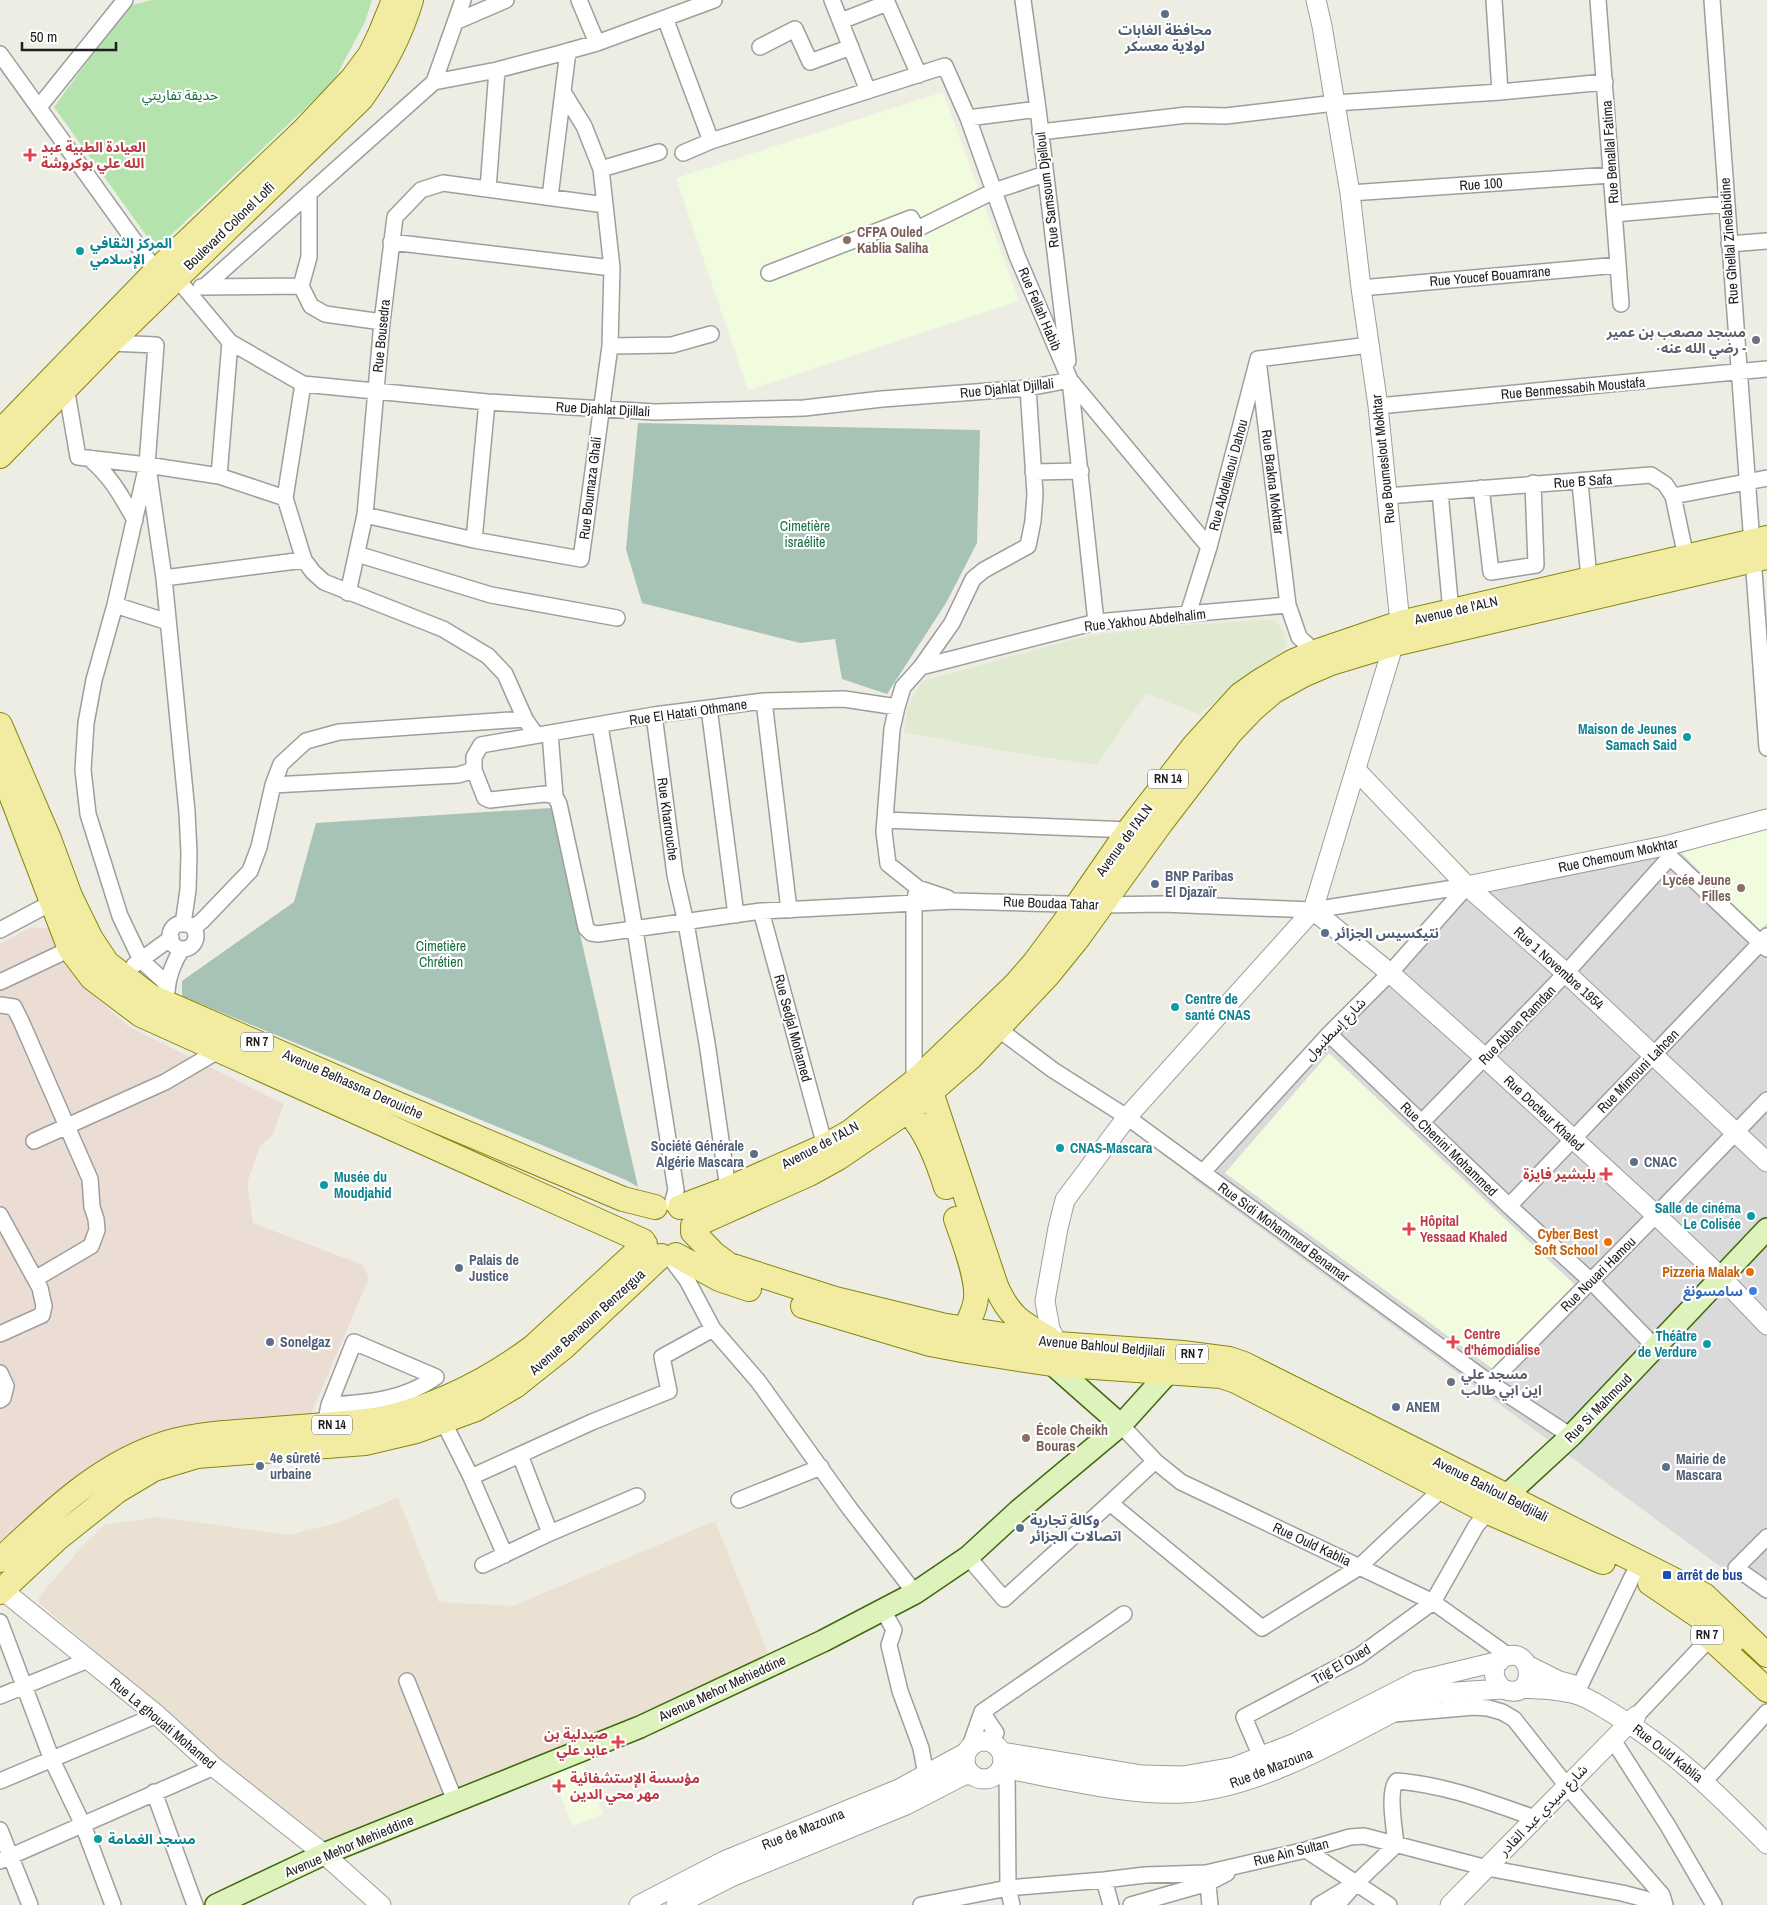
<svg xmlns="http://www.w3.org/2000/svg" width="1767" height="1905" font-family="'Archivo Narrow','Noto Sans Arabic',sans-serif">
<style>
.residential{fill:#dadada}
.commercial{fill:#ecddd4}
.education{fill:#f1fcde}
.military{fill:#eae1d3}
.farmland{fill:#dfead0}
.grass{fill:#b5e3ad}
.cemetery{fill:#a7c3b5}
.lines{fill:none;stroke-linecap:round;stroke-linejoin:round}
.minor-casing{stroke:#9e9e9e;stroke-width:18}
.tertiary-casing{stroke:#9e9e9e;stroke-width:21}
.secondary-casing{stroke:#3f680f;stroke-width:24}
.primary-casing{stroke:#85870e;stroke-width:26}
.minor{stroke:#fff;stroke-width:15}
.tertiary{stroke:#fff;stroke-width:19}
.secondary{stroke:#ddf3bb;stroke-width:21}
.primary{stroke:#f2eca3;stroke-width:24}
.service-dot{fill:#5c6f8a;stroke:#fff;stroke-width:2}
.health-dot{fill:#e0444e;stroke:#fff;stroke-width:2}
.education-dot{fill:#8d6e63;stroke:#fff;stroke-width:2}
.culture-dot{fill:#0f9aa8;stroke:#fff;stroke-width:2}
.worship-dot{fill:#6b7280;stroke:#fff;stroke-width:2}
.food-dot{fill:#e8710a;stroke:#fff;stroke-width:2}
.shop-dot{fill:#3f7fe0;stroke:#fff;stroke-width:2}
.transit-dot{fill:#1a4fb4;stroke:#fff;stroke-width:2}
.labels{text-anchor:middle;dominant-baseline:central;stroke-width:4.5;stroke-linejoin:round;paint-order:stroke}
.shield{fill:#fff;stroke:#616161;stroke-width:1}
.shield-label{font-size:12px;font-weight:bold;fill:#1d1d1d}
.service-label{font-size:14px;font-weight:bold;fill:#4e5e75;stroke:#fff;text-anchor:start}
.park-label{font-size:14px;fill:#166f3c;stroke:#fff}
.health-label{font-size:14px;font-weight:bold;fill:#be3a42;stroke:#fff;text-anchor:start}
.street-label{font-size:14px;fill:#1d1d1d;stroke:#fff}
.education-label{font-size:14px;font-weight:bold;fill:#785e54;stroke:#fff;text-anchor:start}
.culture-label{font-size:14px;font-weight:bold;fill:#0d838f;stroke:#fff;text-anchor:start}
.worship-label{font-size:14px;font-weight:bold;fill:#5b616d;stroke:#fff;text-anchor:end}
.food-label{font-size:14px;font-weight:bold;fill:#c56008;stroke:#fff;text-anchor:end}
.shop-label{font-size:14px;font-weight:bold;fill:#366cbe;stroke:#fff;text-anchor:end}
.transit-label{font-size:14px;font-weight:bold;fill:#164399;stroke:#fff;text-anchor:start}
</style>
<rect width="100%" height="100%" fill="#edede3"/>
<path class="residential" d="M1767 820V1601L1192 1178 1468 877Z"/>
<path class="commercial" d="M31 927 50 929 78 981 128 1026 284 1104 272 1136 260 1146 247 1183 253 1223 363 1265 369 1278 309 1419 166 1437 0 1547V944Z"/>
<path class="education" d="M943 92 1019 301 748 390 676 178Z
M1767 824V923L1758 932 1682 853Z
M1329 1053 1575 1285 1493 1369 1225 1173Z
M580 1757 603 1814 573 1826 549 1770Z"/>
<path class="military" d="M398 1497 439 1602 513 1606 715 1521 770 1658 695 1692 322 1846 39 1603V1597L79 1550 104 1525 158 1517 289 1535 338 1523Z"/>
<path class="farmland" d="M1274 619 1284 632 1286 648 1199 714 1146 693 1097 765 997 750 904 732 907 709 922 681 1086 636 1174 626Z"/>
<path class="grass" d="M152 0H372L365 22 333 82 156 249 54 107 128 6Z"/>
<path class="cemetery" d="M638 423 980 430 977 543 946 603 887 694 842 679 835 639 800 643 642 603 626 549Z
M551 808 638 1187 626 1180 182 996V981L294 902 316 823Z"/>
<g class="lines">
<defs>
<path id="minor" d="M579 0 597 43
M832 0 868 91
M886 0 919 75
M1023 0 1038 109 1068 361
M1494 0 1500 92
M1598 0 1621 304
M1712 0 1767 748
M665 18 711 141
M841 21 887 3
M455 22 506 0
M760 47 795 29 810 62 851 47
M0 54 156 271
M434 82 463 0
M39 107 125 0
M968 118 1038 109
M1040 132 1187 115 1226 116 1335 103 1500 92 1605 82
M683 153 711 141 945 66 968 118 1017 256 1070 380 1096 622
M601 169 659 152
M488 189 497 70
M1350 193 1611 175
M550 197 568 51
M1614 214 1727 204
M391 242 612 268
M1729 244 1767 241
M769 273 911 218 917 229 994 191 1045 174
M175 279 184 287 230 342 303 384 487 402 655 412 804 408 882 399 1028 388 1070 380
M301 286 309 257V193
M201 287 301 286 311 306 325 314 382 322
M204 287 434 82 497 70 554 55 597 43 714 0
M1361 288 1618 265
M110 343 156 345 147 465 115 605 94 680 86 723 83 770 88 814 120 916 141 960 167 984
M610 346 672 345 711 334
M1259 368 1288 605
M1070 380 1209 547 1258 359 1369 345
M303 384 285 498 304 560 313 572 324 582 443 629 488 656 505 674 525 719 536 735
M66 387 78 457 147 465 219 476 285 498
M1378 406 1767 369
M89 458C112 478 120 494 135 520
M1033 472 1081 471
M149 474 164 578 187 812 189 853 188 890 183 924
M219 476 230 342
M1580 482 1589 578
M1481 488 1491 572 1536 565 1533 483
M1440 492 1451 612
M1387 496 1651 475 1665 484 1673 496 1767 478
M1673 496 1686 557
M365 515 474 540 581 559 610 346 612 268 601 169 584 126 563 92
M474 540 487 402
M357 554 491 595 617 618
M164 578 304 560
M348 593 365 515 382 322 395 217 421 190 443 183 605 205
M115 605 168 622
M1188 614 1209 547
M921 667 1096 622 1288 605 1299 637 1315 652
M764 701 789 910
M709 708 736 915
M654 715 675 875 686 923 707 1043 728 1189
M600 726 635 930 676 1190 672 1204
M550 733 555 796
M474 770 485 798 490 800 545 794 555 796 559 804 586 928 591 933 598 934 761 911 954 901 1102 905 1162 904 1313 910 1467 886
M273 785 458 775 474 770V757L481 745 654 715 764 701 844 699 897 707
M885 820 1129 830
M1669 847 1670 857 1767 949
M948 898 918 888 888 864 884 832 892 729 897 707 903 687 921 667 952 623 973 579 984 570 1028 546 1033 521 1035 494 1028 388
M761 911 825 1146
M170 936a13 13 0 1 1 26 0a13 13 0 1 1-26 0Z
M193 928 202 921 250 871 259 847 273 785 281 764 306 741 339 732 525 719
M0 930 51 903
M134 965 171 938
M0 982 70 949
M167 991C168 975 173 963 182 949
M0 1005 14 1007 21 1021 90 1179 92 1207 96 1219 97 1230 91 1246 35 1279
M997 1028 1053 1070 1127 1117 1490 1383 1571 1436
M1329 1034 1509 1206 1591 1281 1656 1348
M914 1082V904L916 894
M1421 1123 1566 973 1670 857
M34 1141 165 1082 223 1048
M1203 1172 1329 1034 1390 973 1467 886
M1509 1206 1767 936
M0 1215 40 1288 44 1306 42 1315 0 1334
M669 1256 687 1280 713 1329 758 1381 850 1509 915 1593
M0 1373 6 1386 3 1398 0 1400
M1490 1383 1656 1215 1767 1100
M443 1421 471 1477 592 1422 669 1391 662 1357 713 1329
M325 1425 329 1405 354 1342 436 1377C404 1400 367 1403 329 1405
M1121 1425 1155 1461 1181 1482 1433 1602 1509 1656
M520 1455 550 1533
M471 1477 505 1555
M739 1500 821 1467
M1110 1503 1262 1628 1358 1568 1444 1487
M1767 1537 1736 1568 1767 1590
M968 1557 1004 1599 1110 1503 1155 1461
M483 1565 550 1533 637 1496
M883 1610 894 1630 889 1645 900 1691 921 1748 926 1775
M0 1622 52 1760 83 1825 113 1905
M407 1681 455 1801
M1576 1694 1633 1575
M0 1696 88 1660
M982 1712 996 1733
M1394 1714 1474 1707 1488 1708 1502 1712 1514 1719 1567 1786 1662 1895 1665 1905
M1636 1716 1710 1638
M1613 1740 1668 1826 1714 1905
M970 1746 982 1712 1124 1614
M1261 1757 1244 1717 1359 1656 1433 1602 1476 1526 1488 1512
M1007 1769 1008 1888 1012 1905
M1711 1774 1767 1712
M0 1781 157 1715
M154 1792 195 1905
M0 1830 30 1905
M1306 1850 1389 1905
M0 1861 214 1767
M1207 1874 1210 1905
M1104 1880 1111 1905
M921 1905 1008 1888 1104 1880 1145 1875 1206 1873 1306 1850 1350 1837 1364 1836 1487 1868 1622 1893 1645 1899 1655 1905
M1131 1905 1208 1883 1227 1873
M1319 1905 1344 1890
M1337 1905 1356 1883 1396 1845C1395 1832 1387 1790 1397 1781 1446 1785 1489 1802 1535 1818"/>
<path id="tertiary" d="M1356 770 1467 886 1566 973 1767 1162
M1467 886 1669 845 1767 819
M1313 910 1390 973 1485 1058 1656 1215 1721 1277 1767 1325
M1058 1344 1050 1329 1045 1301 1058 1228 1065 1200 1127 1117 1313 910 1400 623 1378 406 1361 288 1350 193 1322 26 1316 0
M0 1588 157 1715 214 1767 324 1854 381 1905
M1527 1665 1559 1681 1574 1685
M1522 1688C1539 1689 1558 1689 1575 1694 1588 1697 1600 1706 1612 1713 1671 1748 1719 1795 1767 1844
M965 1760a19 19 0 1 1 38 0a19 19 0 1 1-38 0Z
M1002 1752 1142 1775 1183 1776 1234 1767 1295 1743 1417 1681 1500 1661
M1000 1770 1007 1769C1062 1779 1129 1796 1184 1793 1263 1788 1352 1733 1422 1697L1440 1693 1503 1689C1538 1703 1535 1645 1505 1657 1490 1663 1492 1680 1503 1689
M639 1905 724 1861 899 1789 967 1752
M676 1905 731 1877 906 1805 964 1775 971 1774
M1450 1905 1636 1716"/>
<path id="secondary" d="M1052 1364 1121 1425
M1494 1507 1571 1436 1767 1229
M216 1905 324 1854 640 1727 823 1641 915 1593 968 1557 1018 1511 1121 1425 1168 1373 1177 1361"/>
<path id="primary" d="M0 432 156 271 303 131 352 79 370 55 381 32 394 0
M0 456 110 343 361 99C383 68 400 37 411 0
M0 725 49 839 70 896 91 939 107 963 150 996 388 1100 623 1199 655 1207
M0 766 70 949 92 978 141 1015 643 1241
M931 1092 996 1286C1009 1316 1020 1322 1048 1338
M908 1111C927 1133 937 1159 946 1187
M680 1207 728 1189 825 1146 850 1132 914 1082 1015 985 1035 962 1078 904 1129 830 1193 747 1240 695 1260 681 1292 662 1315 652 1400 623 1767 538
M956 1219C963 1239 978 1277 976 1298 975 1314 963 1326 964 1342
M693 1226 809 1174 838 1158 916 1105 970 1058 1048 975 1078 938 1161 823 1230 733 1253 709 1274 691 1303 675 1331 663 1394 644 1767 557
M693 1232 714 1254 729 1265 835 1299 941 1325 1058 1344 1183 1353 1229 1359 1244 1364 1704 1595 1767 1655
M676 1255 719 1279 749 1289
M803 1306 930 1344 967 1351 1052 1364 1221 1376 1236 1381 1488 1512 1603 1562
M0 1560C47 1516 94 1469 155 1447 188 1434 228 1433 263 1430 301 1427 338 1424 376 1420 433 1408 486 1382 533 1347L645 1244
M1650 1583 1734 1640
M0 1592 58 1538 117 1491 154 1469 197 1456 365 1443 416 1431 476 1409 515 1386 564 1347 661 1256
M1706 1634 1767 1690"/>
</defs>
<use href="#minor" class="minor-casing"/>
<use href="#tertiary" class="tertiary-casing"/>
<use href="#secondary" class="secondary-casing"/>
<use href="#primary" class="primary-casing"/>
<use href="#minor" class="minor"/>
<use href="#tertiary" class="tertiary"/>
<use href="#secondary" class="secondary"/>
<use href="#primary" class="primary"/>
</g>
<g class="service-dot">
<circle cx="1165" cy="14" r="5"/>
<circle cx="1155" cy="884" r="5"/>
<circle cx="1325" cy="933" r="5"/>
<circle cx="754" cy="1154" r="5"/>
<circle cx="1634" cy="1162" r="5"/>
<circle cx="459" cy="1268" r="5"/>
<circle cx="270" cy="1342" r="5"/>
<circle cx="1396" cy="1407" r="5"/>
<circle cx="260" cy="1466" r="5"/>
<circle cx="1666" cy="1467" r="5"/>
<circle cx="1020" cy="1528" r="5"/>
</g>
<g class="health-dot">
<path d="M27.5 147.5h5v5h5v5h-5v5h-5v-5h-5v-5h5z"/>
<path d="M1603.5 1166.5h5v5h5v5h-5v5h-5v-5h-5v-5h5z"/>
<path d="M1406.5 1221.5h5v5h5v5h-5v5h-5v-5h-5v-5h5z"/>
<path d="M1450.5 1334.5h5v5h5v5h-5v5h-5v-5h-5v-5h5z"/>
<path d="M615.5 1734.5h5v5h5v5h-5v5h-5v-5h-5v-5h5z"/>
<path d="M556.5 1778.5h5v5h5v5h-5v5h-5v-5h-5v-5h5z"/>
</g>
<g class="education-dot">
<circle cx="847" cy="240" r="5"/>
<circle cx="1741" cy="888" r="5"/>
<circle cx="1026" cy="1438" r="5"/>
</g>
<g class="culture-dot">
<circle cx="80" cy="251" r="5"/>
<circle cx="1687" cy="737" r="5"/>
<circle cx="1175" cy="1007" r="5"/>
<circle cx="1060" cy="1148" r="5"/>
<circle cx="324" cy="1185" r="5"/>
<circle cx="1751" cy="1216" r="5"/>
<circle cx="1707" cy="1344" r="5"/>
<circle cx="98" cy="1839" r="5"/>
</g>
<g class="worship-dot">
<circle cx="1756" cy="340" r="5"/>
<circle cx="1451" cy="1382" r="5"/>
</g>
<g class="food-dot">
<circle cx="1608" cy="1242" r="5"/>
<circle cx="1750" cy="1272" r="5"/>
</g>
<circle class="shop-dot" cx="1753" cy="1291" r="5"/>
<rect class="transit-dot" x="1662" y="1570" width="10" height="10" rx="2.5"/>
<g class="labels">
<g class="shield">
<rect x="1148" y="769.5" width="40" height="19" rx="4"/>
<rect x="241" y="1032.5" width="32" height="19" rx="4"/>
<rect x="1176" y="1344.5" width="32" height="19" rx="4"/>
<rect x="312" y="1415.5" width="40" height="19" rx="4"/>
<rect x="1691" y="1625.5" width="32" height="19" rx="4"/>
</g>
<g class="shield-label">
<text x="1168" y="779">RN 14</text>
<text x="257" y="1042">RN 7</text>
<text x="1192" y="1354">RN 7</text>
<text x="332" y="1425">RN 14</text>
<text x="1707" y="1635">RN 7</text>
</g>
<g class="service-label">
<text x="1165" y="30" text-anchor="middle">محافظة الغابات<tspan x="1165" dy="16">لولاية معسكر</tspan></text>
<text x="1165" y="876">BNP Paribas<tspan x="1165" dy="16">El Djazaïr</tspan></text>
<text x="1335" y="933">نتيكسيس الجزائر</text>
<text x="744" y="1146" text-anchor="end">Société Générale<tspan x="744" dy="16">Algérie Mascara</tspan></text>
<text x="1644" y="1162">CNAC</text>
<text x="469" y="1260">Palais de<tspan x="469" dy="16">Justice</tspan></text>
<text x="280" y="1342">Sonelgaz</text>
<text x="1406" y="1407">ANEM</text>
<text x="270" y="1458">4e sûreté<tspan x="270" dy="16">urbaine</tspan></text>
<text x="1676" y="1459">Mairie de<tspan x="1676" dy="16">Mascara</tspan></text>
<text x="1030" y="1520">وكالة تجارية<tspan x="1030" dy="16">اتصالات الجزائر</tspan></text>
</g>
<g class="park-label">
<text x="180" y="95">حديقة تفاريتي</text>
<text x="805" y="526">Cimetière<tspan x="805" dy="16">israélite</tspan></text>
<text x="441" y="946">Cimetière<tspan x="441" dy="16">Chrétien</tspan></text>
</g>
<g class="health-label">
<text x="41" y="147">العيادة الطبية عبد<tspan x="41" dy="16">الله علي بوكروشة</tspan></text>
<text x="1596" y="1174" text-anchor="end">بلبشير فايزة</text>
<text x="1420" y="1221">Hôpital<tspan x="1420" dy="16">Yessaad Khaled</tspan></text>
<text x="1464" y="1334">Centre<tspan x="1464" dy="16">d'hémodialise</tspan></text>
<text x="608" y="1734" text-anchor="end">صيدلية بن<tspan x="608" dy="16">عابد علي</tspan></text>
<text x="570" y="1778">مؤسسة الإستشفائية<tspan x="570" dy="16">مهر محي الدين</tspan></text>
</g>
<g class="street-label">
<text transform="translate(1610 152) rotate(-94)">Rue Benallal Fatima</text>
<text transform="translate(1481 184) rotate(-4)">Rue 100</text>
<text transform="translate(1047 190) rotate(-97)">Rue Samsoum Djelloul</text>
<text transform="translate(229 226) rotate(-44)">Boulevard Colonel Lotfi</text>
<text transform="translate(1729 241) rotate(-94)">Rue Ghellal Zinelabidine</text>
<text transform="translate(1490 276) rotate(-5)">Rue Youcef Bouamrane</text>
<text transform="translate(1040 309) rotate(67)">Rue Fellah Habib</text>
<text transform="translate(381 336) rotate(-84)">Rue Bousedra</text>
<text transform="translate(1007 388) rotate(-6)">Rue Djahlat Djillali</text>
<text transform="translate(1573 388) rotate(-5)">Rue Benmessabih Moustafa</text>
<text transform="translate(603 409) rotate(3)">Rue Djahlat Djillali</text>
<text transform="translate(1383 459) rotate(-96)">Rue Boumeslout Mokhtar</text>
<text transform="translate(1228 475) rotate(-75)">Rue Abdellaoui Dahou</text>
<text transform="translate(1583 481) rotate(-4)">Rue B Safa</text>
<text transform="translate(1273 482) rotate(83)">Rue Brakna Mokhtar</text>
<text transform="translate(590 488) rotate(-83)">Rue Boumaza Ghali</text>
<text transform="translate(1456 610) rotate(-13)">Avenue de l'ALN</text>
<text transform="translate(1145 620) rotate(-6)">Rue Yakhou Abdelhalim</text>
<text transform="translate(688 712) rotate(-8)">Rue El Hatati Othmane</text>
<text transform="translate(668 819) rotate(82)">Rue Kharrouche</text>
<text transform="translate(1124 840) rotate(-54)">Avenue de l'ALN</text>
<text transform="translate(1618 855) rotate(-12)">Rue Chemoum Mokhtar</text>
<text transform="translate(1051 903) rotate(2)">Rue Boudaa Tahar</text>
<text transform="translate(1559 968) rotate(42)">Rue 1 Novembre 1954</text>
<text transform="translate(1517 1025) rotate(-46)">Rue Abban Ramdan</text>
<text transform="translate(793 1028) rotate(75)">Rue Sedjal Mohamed</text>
<text transform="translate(1335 1029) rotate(-46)">شارع إسطنبول</text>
<text transform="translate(1638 1071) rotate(-46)">Rue Mimouni Lahcen</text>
<text transform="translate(353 1084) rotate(24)">Avenue Belhassna Derouiche</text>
<text transform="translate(1544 1113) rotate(43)">Rue Docteur Khaled</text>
<text transform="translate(820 1145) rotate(-28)">Avenue de l'ALN</text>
<text transform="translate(1449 1149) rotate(44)">Rue Chenini Mohammed</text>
<text transform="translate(1284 1232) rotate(36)">Rue Sidi Mohammed Benamar</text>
<text transform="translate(1598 1274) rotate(-45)">Rue Nouari Hamou</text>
<text transform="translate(587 1322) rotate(-42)">Avenue Benaoum Benzergua</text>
<text transform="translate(1102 1346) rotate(5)">Avenue Bahloul Beldjilali</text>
<text transform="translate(1598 1408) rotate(-46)">Rue Si Mahmoud</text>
<text transform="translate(1491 1489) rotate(27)">Avenue Bahloul Beldjilali</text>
<text transform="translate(1312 1544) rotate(25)">Rue Ould Kablia</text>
<text transform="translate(1341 1664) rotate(-30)">Trig El Oued</text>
<text transform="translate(722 1688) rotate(-25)">Avenue Mehor Mehieddine</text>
<text transform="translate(163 1723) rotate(40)">Rue La ghouati Mohamed</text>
<text transform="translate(1668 1753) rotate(38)">Rue Ould Kablia</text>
<text transform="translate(1271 1768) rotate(-21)">Rue de Mazouna</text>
<text transform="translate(1543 1810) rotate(-46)">شارع سيدي عبد القادر</text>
<text transform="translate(803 1829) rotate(-22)">Rue de Mazouna</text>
<text transform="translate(349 1846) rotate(-23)">Avenue Mehor Mehieddine</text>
<text transform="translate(1291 1852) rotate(-14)">Rue Ain Sultan</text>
</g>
<g class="education-label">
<text x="857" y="232">CFPA Ouled<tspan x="857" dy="16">Kablia Saliha</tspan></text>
<text x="1731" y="880" text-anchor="end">Lycée Jeune<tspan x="1731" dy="16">Filles</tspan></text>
<text x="1036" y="1430">École Cheikh<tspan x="1036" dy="16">Bouras</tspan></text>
</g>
<g class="culture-label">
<text x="90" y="243">المركز الثقافي<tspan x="90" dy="16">الإسلامي</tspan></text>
<text x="1677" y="729" text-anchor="end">Maison de Jeunes<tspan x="1677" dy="16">Samach Said</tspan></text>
<text x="1185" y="999">Centre de<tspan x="1185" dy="16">santé CNAS</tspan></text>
<text x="1070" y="1148">CNAS-Mascara</text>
<text x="334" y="1177">Musée du<tspan x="334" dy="16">Moudjahid</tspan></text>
<text x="1741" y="1208" text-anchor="end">Salle de cinéma<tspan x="1741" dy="16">Le Colisée</tspan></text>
<text x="1697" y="1336" text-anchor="end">Théâtre<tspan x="1697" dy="16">de Verdure</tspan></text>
<text x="108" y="1839">مسجد الغمامة</text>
</g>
<g class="worship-label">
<text x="1746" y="332">مسجد مصعب بن عمير<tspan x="1746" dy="16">-رضي الله عنه -</tspan></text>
<text x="1461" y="1374" text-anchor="start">مسجد علي<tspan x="1461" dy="16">اين ابي طالب</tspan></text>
</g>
<g class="food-label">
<text x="1598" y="1234">Cyber Best<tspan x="1598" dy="16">Soft School</tspan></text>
<text x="1740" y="1272">Pizzeria Malak</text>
</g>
<g class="shop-label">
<text x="1743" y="1291">سامسونغ</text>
</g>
<g class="transit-label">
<text x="1677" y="1575">arrêt de bus</text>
</g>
</g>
<path d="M22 42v8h94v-8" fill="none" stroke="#1d1d1d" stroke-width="2.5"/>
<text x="30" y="42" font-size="15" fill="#1d1d1d" stroke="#ffffff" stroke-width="4" paint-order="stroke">50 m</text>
</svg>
